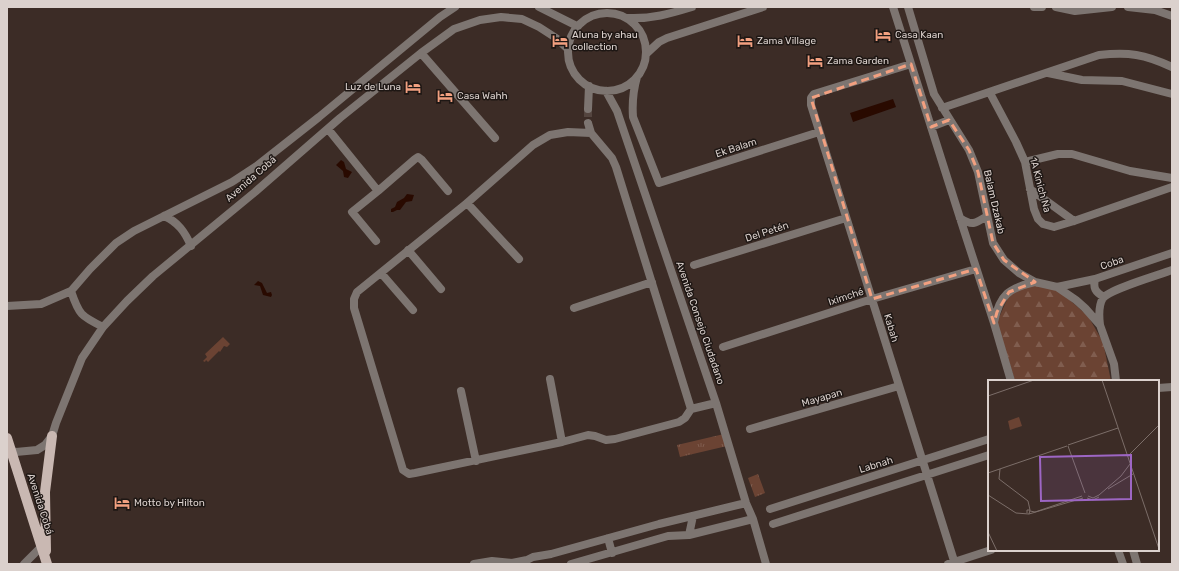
<svg xmlns="http://www.w3.org/2000/svg" width="1179" height="571" font-family="Rubik,sans-serif">
<style>
.grass{fill:url(#grass-tufts)}
.forest{fill:url(#forest-firs)}
.garden{fill:#6b4333}
.water{fill:#290a00}
.lines{fill:none;stroke-linecap:round;stroke-linejoin:round}
.minor-tunnel{stroke:#54453f;stroke-width:8;stroke-dasharray:8 4;stroke-linecap:butt}
.minor{stroke:#7d7571;stroke-width:8}
.major{stroke:#c9b8b2;stroke-width:10}
.marked{fill:none;stroke:#f2a080;stroke-width:3;stroke-dasharray:8 5;stroke-linejoin:round}
.labels{text-anchor:middle;dominant-baseline:central;stroke-width:3;stroke-linejoin:round;paint-order:stroke}
.poi-label{font-size:10px;fill:#dbd1cd;stroke:#1e1714;text-anchor:start}
.street-label{font-size:10px;fill:#dbd1cd;stroke:#1e1714}
.inset-road{fill:none;stroke:#7c6e69;stroke-width:1}
.view{fill:#9d66c4;fill-opacity:0.15;stroke:#9d66c4;stroke-width:2}
.inset-edge{fill:none;stroke:#dbd1cd;stroke-width:2}
</style>
<defs>
<pattern id="grass-tufts" width="24" height="20" patternUnits="userSpaceOnUse"><rect width="24" height="20" fill="#6b4333"/><path d="M3 7l-1-3M5 7V3M7 7l1-3M15 17l-1-3M17 17v-4M19 17l1-3" fill="none" stroke="#805d4f"/></pattern>
<pattern id="forest-firs" width="22" height="20" patternUnits="userSpaceOnUse"><rect width="22" height="20" fill="#6b4333"/><path d="M5 1l3.5 6h-7zM16 11l3.5 6h-7z" fill="#805d4f"/></pattern>
</defs>
<rect width="100%" height="100%" fill="#3c2c26"/>
<path class="grass" d="M724 434 727 446 680 457 677 445Z
M758 474 765 493 755 497 748 478Z"/>
<path class="forest" d="M1034 284 1057 289 1088 316 1103 342 1111 381H1015L997 322 1010 293Z"/>
<path class="garden" d="M223 337 230 344 227 347 224 346 220 352 219 351 208 362 206 360 205 362 203 361 207 357 205 354Z"/>
<path class="water" d="M893 99 896 107 853 122 850 113Z
M341 160 344 162 346 169 352 172 348 178 344 177 343 171 336 165Z
M407 194 414 195 412 201 406 202 400 210H397L393 212H391V209L395 207 397 202 404 198Z
M258 281 262 283 267 293 271 292 272 295 271 297 263 295 260 286 254 285Z"/>
<g class="lines">
<path class="minor-tunnel" d="M588 109V123"/>
<path class="minor" d="M539 7 577 26
M893 7 960 218 994 323 1011 381
M908 7 934 94 969 150 978 172 993 243 1004 260 1019 273 1035 282 1057 287 1076 300 1085 308 1100 325 1114 364 1116 381
M1034 7H1042
M1056 7 1075 11 1112 7
M1128 7 1155 10 1172 16
M568 52a39 39 0 1 1 78 0a39 39 0 1 1-78 0Z
M628 18C652 19 669 14 692 7
M421 53 495 138
M646 54 659 42 667 38 763 7
M911 64 814 94 811 98V105L955 564
M1048 73 1082 80 1122 81 1172 94
M637 77C633 91 632 103 633 117L659 183 819 132
M606 91 617 111 716 403 746 503 753 519 766 564
M990 93 1016 142 1025 162 1034 209 1038 219 1043 224 1054 227 1074 221 1172 187
M942 108 1099 55C1129 52 1144 54 1172 67
M588 109 589 86
M588 123 591 133 612 158 616 167 691 409
M931 127 949 120
M328 129 378 191
M591 133 568 132 550 135 533 145 467 203 357 292 354 299V308L403 470 409 474 415 473 562 442 588 435 595 436 606 440 615 439 679 422 685 418 691 409 716 403
M1025 162 1058 154H1072L1130 171 1172 178
M1030 189 1074 221
M467 203 519 259
M164 216C178 222 185 232 191 246
M960 218C972 226 975 224 987 216
M376 241 352 212 378 191 415 159 418 157 422 160 448 191
M408 250 441 289
M694 265 846 218
M381 273 413 310
M1095 279C1093 288 1095 292 1104 297
M1057 287 1095 279 1172 253
M71 291C79 315 81 316 103 327
M7 306 41 304 71 291 90 269 116 243 134 231 232 182 258 165 319 117 440 17 455 7
M574 308 652 282
M994 322C1000 294 1009 288 1035 282
M1100 325C1099 317 1098 306 1103 298 1110 289 1159 275 1172 270
M723 347 872 299 976 269
M550 379 562 442
M1158 388 1172 387
M461 391 476 461
M750 429 899 386
M11 451 16 452 37 450 45 445 52 436 56 423 82 358 103 327 127 301 153 276 255 192 340 118 421 53 454 29 480 20 501 17 522 19 539 27 556 38 568 49
M770 509 989 439
M773 524 989 455
M689 535 693 516
M608 538 612 553
M1118 550 1123 564
M1133 550 1137 564
M24 564 41 547
M474 564 492 561 512 563 527 560 533 557 551 554 659 524 746 503
M571 564 668 536 689 535 753 519
M948 564 991 550"/>
<path class="major" d="M7 438 47 564
M46 551 45 492 52 436"/>
</g>
<path class="marked" d="M911 64 931 127 949 120 969 150 978 172 993 243 1004 260 1035 282 1009 292 997 312 994 323 976 269 872 299 811 98Z"/>
<defs>
<symbol id="hotel-bare" viewBox="-9 -9 18 18"><path d="M-6-4.5h1.5V1H6V5H4.5V3h-9V5H-6ZM-4 0a1.8 1.8 0 1 1 3.6 0ZM.5 0V-2.5h3Q6-2.5 6 0Z" fill="#f2a080" stroke="#1e1714" stroke-width="2.5" paint-order="stroke"/></symbol>
</defs>
<g fill-rule="evenodd">
<use href="#hotel-bare" x="872" y="24" width="22" height="22"/>
<use href="#hotel-bare" x="549" y="30" width="22" height="22"/>
<use href="#hotel-bare" x="734" y="30" width="22" height="22"/>
<use href="#hotel-bare" x="804" y="50" width="22" height="22"/>
<use href="#hotel-bare" x="402" y="76" width="22" height="22"/>
<use href="#hotel-bare" x="434" y="85" width="22" height="22"/>
<use href="#hotel-bare" x="111" y="492" width="22" height="22"/>
</g>
<g class="labels">
<g class="poi-label">
<text x="572" y="35">Aluna by ahau<tspan x="572" dy="12">collection</tspan></text>
<text x="895" y="35">Casa Kaan</text>
<text x="757" y="41">Zama Village</text>
<text x="827" y="61">Zama Garden</text>
<text x="401" y="87" text-anchor="end">Luz de Luna</text>
<text x="457" y="96">Casa Wahh</text>
<text x="134" y="503">Motto by Hilton</text>
</g>
<g class="street-label">
<text transform="translate(736 148) rotate(-18)">Ek Balam</text>
<text transform="translate(251 179) rotate(-41)">Avenida Cobá</text>
<text transform="translate(1040 185) rotate(75)">1A Kinich Na</text>
<text transform="translate(994 202) rotate(77)">Balam Dzakab</text>
<text transform="translate(767 232) rotate(-18)">Del Petén</text>
<text transform="translate(1112 263) rotate(-19)">Coba</text>
<text transform="translate(846 297) rotate(-18)">Iximché</text>
<text transform="translate(700 323) rotate(71)">Avenida Consejo Ciudadano</text>
<text transform="translate(891 328) rotate(73)">Kabah</text>
<text transform="translate(822 398) rotate(-16)">Mayapan</text>
<text transform="translate(876 465) rotate(-17)">Labnah</text>
<text transform="translate(40 504) rotate(72)">Avenida Cobá</text>
</g>
</g>
<g transform="translate(988 380)">
<rect width="171" height="171" fill="#3c2c26"/>
<path d="M31 37 34 46 22 50 20 41Z" fill="#6b4333"/>
<path class="inset-road" d="M114 0 171 169M0 16 46 0M80 65 130 48M80 66 97 113M140 76 171 45M12 89 11 99 40 121 42 130M0 93 79 66M120 109 145 94M0 115 28 133 41 134 42 130H39V133M100 116 105 118 111 115 133 96 142 84M99 118 105 120 111 117M42 131 47 132 94 116M41 134 95 118M0 152 9 171"/>
<path class="view" d="M143 75V119L53 121 52 77Z"/>
<rect width="171" height="171" class="inset-edge"/>
</g>
<rect width="1179" height="571" fill="none" stroke="#dbd1cd" stroke-width="16"/>
</svg>
